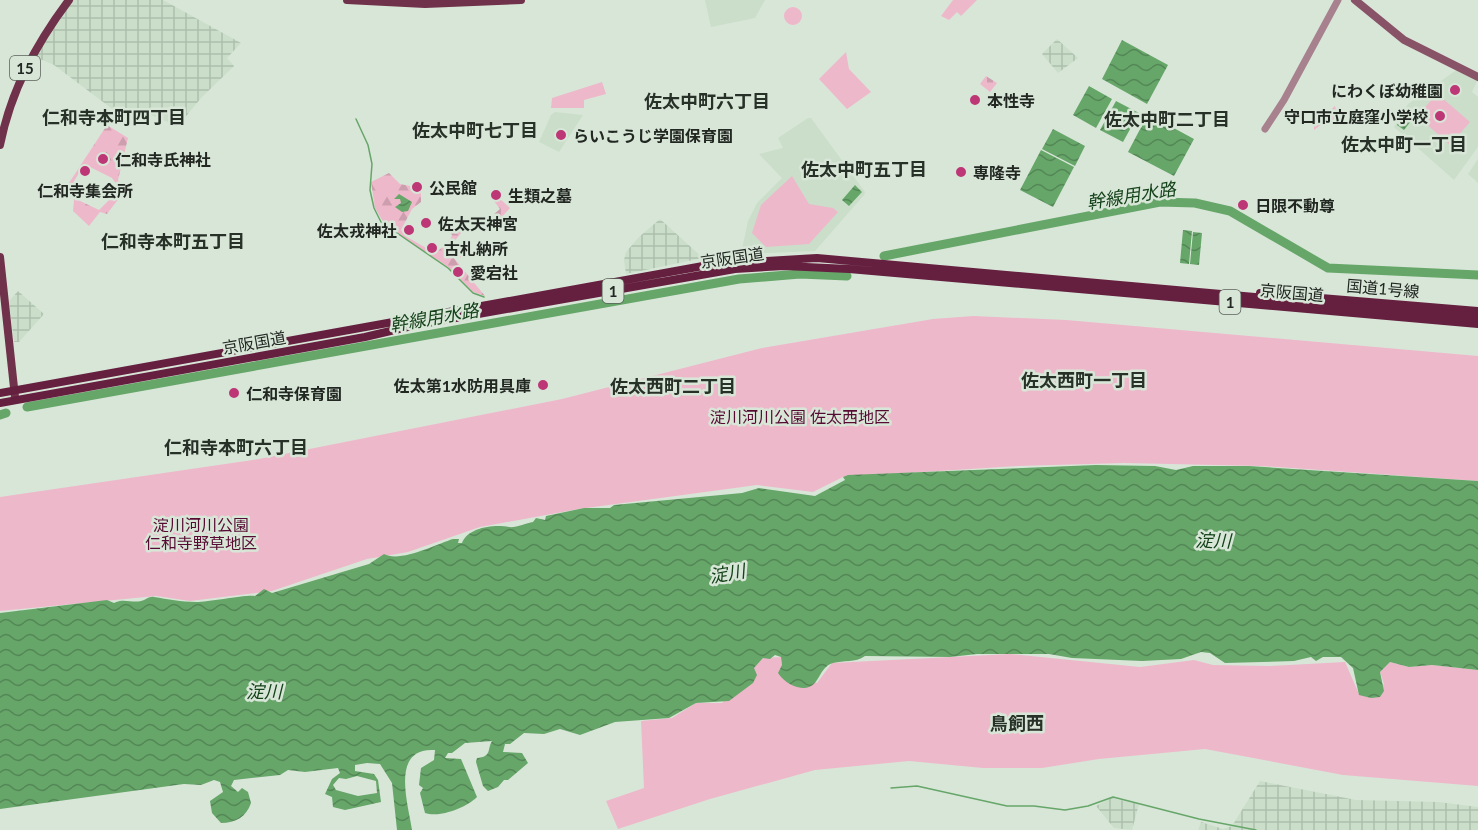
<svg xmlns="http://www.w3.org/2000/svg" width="1478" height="830" font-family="Lato,'Noto Sans JP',sans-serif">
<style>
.built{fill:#cadeca}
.industrial{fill:url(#industrial-grid)}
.forest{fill:url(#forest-firs);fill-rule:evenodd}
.cemetery{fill:url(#cemetery-stones)}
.park{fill:#eeb8cb}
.water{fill:url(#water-waves);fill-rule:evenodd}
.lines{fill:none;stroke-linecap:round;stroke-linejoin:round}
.stream{stroke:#66a669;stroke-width:1.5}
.river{stroke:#66a669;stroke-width:9}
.tertiary{stroke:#a7818e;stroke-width:7}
.secondary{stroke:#885367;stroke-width:8}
.primary{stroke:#70314b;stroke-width:8}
.trunk{stroke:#652040;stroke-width:8}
.poi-dot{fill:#bd3676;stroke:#d8e6d8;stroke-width:2}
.labels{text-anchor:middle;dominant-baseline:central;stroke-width:5;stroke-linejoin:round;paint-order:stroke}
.shield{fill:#d8e6d8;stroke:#596059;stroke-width:1.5}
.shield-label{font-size:15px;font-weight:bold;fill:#222722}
.poi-label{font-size:16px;font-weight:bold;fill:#222722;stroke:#d8e6d8;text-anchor:start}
.street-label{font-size:16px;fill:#222722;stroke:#d8e6d8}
.park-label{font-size:16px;fill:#570b32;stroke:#d8e6d8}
.neighbourhood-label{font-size:18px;font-weight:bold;fill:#273127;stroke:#d8e6d8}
.water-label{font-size:18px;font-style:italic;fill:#144219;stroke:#d8e6d8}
</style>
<defs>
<pattern id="industrial-grid" width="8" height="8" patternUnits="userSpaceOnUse" patternTransform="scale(1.5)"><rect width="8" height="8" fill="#cadeca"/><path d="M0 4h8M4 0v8" fill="none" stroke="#adbead"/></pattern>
<pattern id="forest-firs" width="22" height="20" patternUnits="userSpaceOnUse" patternTransform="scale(1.5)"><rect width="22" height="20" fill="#eeb8cb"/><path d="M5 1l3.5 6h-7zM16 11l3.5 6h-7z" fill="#cc9eae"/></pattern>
<pattern id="cemetery-stones" width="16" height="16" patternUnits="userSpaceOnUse" patternTransform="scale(1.5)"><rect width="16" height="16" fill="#eeb8cb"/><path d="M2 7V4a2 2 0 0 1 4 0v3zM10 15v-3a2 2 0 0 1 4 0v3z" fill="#cc9eae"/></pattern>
<pattern id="water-waves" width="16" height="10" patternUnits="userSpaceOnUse" patternTransform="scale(1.5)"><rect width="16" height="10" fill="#66a669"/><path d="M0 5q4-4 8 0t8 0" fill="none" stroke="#548756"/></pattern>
</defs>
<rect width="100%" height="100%" fill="#d8e6d8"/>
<path class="built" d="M705 0H765L755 18 711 27Z
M1458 69 1478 79 1472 92 1478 97V147L1454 180 1394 127 1408 104Z
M555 112 583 115 559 152 539 142 551 115Z
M808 118H811L865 192 864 195 815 251 741 254 748 221 757 203 782 178 759 154 783 148 778 138Z
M1478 159V183L1468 174Z"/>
<path class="industrial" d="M73 0H163L241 43 227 58 234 66 201 98 178 126 143 112 135 111 131 113 111 108 54 65 35 57Z
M1057 39 1078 58 1058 73 1042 54Z
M660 219 703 258 626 274 624 260 626 252 639 237Z
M18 291 44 314 19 342H14L9 301Z
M1260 781 1356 800 1438 802 1478 807V830H1198L1201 822 1223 829 1232 826Z
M1111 798 1139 804 1132 830 1114 828 1096 806Z"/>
<path class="forest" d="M107 125 128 138 118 180 126 189 107 214 100 212 89 226 73 211 74 200 65 189ZM84 164 112 178 117 185 110 199 99 210 76 199 68 192Z
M389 173 400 184 410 186 416 193 421 191V202L412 209 401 230 407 237 435 253 444 246 485 296 473 292 448 267 385 225 375 208 371 182Z
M447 217 461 233 453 243 463 255 461 258 447 243 452 236Z"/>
<path class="cemetery" d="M986 76 997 83 990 92 980 84Z
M498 197 510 208 499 220 494 214 500 209 494 201Z"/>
<path class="park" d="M953 0H977L961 16 957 12 949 20 941 16Z
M784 16a9 9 0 1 1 18 0a9 9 0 1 1-18 0Z
M846 52 849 69 871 92 847 109 819 79Z
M602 82 606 94 584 100V108H551L552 98Z
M1441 97 1470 122 1450 145 1424 122 1422 111 1433 98Z
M1335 106 1336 110 1345 117 1336 127 1330 118 1314 130V125Z
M792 176 809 204 833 208 838 212 809 244 766 247 752 233 761 205Z
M973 316 1066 320 1478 356V481L1261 466 1124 463 1018 466 843 477 813 492 757 485 579 509 480 527 408 552 367 559 272 591 190 601 156 596 0 611V497L259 459 562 399 762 348 933 319Z
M1010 654 1140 667 1194 660 1213 665 1270 666 1345 662 1359 694 1371 698 1384 684 1380 672 1390 662 1409 667 1432 665 1478 670V786L1343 775 1205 749 1099 759 1042 768H983L909 761 815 770 710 799 618 829 606 801 644 788 641 721 672 718 696 703H722L763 658 781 657 782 665 817 683 832 663Z"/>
<path class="water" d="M1122 40 1168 65 1147 104 1102 79Z
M1089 86 1112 99 1096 128 1073 115Z
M1116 101 1139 113 1123 142 1100 130Z
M1409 111 1415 116 1404 130 1397 125Z
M1148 114 1194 139 1174 176 1128 152Z
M1053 129 1085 146 1075 166 1042 149Z
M1041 150 1074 167 1053 207 1020 190Z
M855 185 862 192 849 206 842 200Z
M399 194 412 202 408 211 402 212 395 207 401 203 400 199H394Z
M1183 230 1192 231 1189 264 1180 263Z
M1193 232 1202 233 1199 265 1190 264Z
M1096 465 1155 466 1176 470 1193 466H1249L1478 481V670L1432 665 1409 667 1390 662 1380 672 1384 691 1380 697 1371 698 1359 695 1353 668 1341 657H1323L1316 661 1311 657 1294 661 1225 663 1210 653 1201 652 1181 659 1142 661 1072 658 1049 654H977L950 657 865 656C855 663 844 660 833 663 816 668 821 693 797 687 789 685 782 679 778 673L782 665 781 657 775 655 770 659 763 658 754 668 757 675 753 683 729 701 696 703 669 718 615 722 580 735 560 729 544 734 524 733 510 744H505L503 752 522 753 528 763 508 780H504L498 787 488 791 483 786 476 762 477 758C492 757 487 749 492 741L465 743 452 753H448L445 758 461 759 477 797C466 808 439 818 425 813L420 793 423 788 419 785 421 768 434 760 435 750C390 747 408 803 412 830H397L392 783 380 764 367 763 355 765V771L374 774 378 780 381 802 345 810 333 807 332 797 325 794 332 779 340 773 338 768 305 772 288 770 280 775 234 780 231 786 238 792 242 788 248 792 251 803C246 817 236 823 221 823L212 813 210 801 223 792 220 782 214 780 201 785 184 784 0 809V613L107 600 114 603C123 598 132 603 141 601 146 600 149 596 154 597 168 599 181 602 196 602 209 602 248 594 255 596L264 589 272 593 369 564 384 554C400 563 437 544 453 539H459L458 543H462C468 527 495 524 509 527 516 528 526 523 533 522L536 518 545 520 546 516 584 508H610L614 505 742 493 759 488 815 496 845 480 843 477 848 475ZM357 776 376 781 377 793 358 796 336 790 333 785 339 778 346 779Z"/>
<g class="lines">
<path class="stream" d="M356 119 368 145 372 164 370 190 374 208 381 222 448 268 473 293 484 297
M891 788 917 786 1007 806H1034L1065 810 1088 806 1113 797 1199 819 1256 830"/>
<path class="river" d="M884 256 1160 202 1195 203 1230 211 1328 268 1478 275
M27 407 739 279 800 274 847 276
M0 415 6 413"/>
<path class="tertiary" d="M1265 129 1284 100 1338 0"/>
<path class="secondary" d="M1355 0 1404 40 1478 77"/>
<path class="primary" d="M347 0 425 4 521 0
M0 145C11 90 36 44 69 0
M0 257 15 397"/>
<path class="trunk" d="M1260 293 1478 311
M0 393 714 264 817 258 1478 317
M0 403 365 337 416 325 735 269 784 266 849 269 1478 324"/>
</g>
<g class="poi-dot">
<circle cx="1455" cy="90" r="6"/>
<circle cx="975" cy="100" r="6"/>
<circle cx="1440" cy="116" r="6"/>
<circle cx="561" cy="135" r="6"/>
<circle cx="103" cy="159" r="6"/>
<circle cx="85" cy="171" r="6"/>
<circle cx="961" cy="172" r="6"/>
<circle cx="417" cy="187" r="6"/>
<circle cx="496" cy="195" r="6"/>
<circle cx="1243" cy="205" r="6"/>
<circle cx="426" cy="223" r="6"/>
<circle cx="409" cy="230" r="6"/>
<circle cx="432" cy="248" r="6"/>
<circle cx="458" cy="272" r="6"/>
<circle cx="543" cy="385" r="6"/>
<circle cx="234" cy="393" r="6"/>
</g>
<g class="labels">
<g class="shield">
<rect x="10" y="56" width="30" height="24" rx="4.5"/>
<rect x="602.5" y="279" width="21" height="24" rx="4.5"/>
<rect x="1219.5" y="290" width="21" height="24" rx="4.5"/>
</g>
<g class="shield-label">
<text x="25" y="68">15</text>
<text x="613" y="291">1</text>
<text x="1230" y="302">1</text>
</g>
<g class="poi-label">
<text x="1443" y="90" text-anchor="end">にわくぼ幼稚園</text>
<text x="987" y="100">本性寺</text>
<text x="1428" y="116" text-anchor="end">守口市立庭窪小学校</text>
<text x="573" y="135">らいこうじ学園保育園</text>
<text x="115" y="159">仁和寺氏神社</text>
<text x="973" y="172">専隆寺</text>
<text x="429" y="187">公民館</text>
<text x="85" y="190" text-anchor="middle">仁和寺集会所</text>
<text x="508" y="195">生類之墓</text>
<text x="1255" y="205">日限不動尊</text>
<text x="438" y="223">佐太天神宮</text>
<text x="397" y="230" text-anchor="end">佐太戎神社</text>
<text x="444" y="248">古札納所</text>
<text x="470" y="272">愛宕社</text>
<text x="531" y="385" text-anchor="end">佐太第1水防用具庫</text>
<text x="246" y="393">仁和寺保育園</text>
</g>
<g class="street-label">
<text transform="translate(732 257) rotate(-8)">京阪国道</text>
<text transform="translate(1383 288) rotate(5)">国道1号線</text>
<text transform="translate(1292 292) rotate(5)">京阪国道</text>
<text transform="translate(254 342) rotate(-10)">京阪国道</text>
</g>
<g class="park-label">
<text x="800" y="416">淀川河川公園 佐太西地区</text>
<text x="201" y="524">淀川河川公園<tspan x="201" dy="18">仁和寺野草地区</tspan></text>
</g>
<g class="neighbourhood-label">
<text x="707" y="101">佐太中町六丁目</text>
<text x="114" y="117">仁和寺本町四丁目</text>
<text x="1167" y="119">佐太中町二丁目</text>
<text x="475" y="130">佐太中町七丁目</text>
<text x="1404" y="144">佐太中町一丁目</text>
<text x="864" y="169">佐太中町五丁目</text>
<text x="173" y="241">仁和寺本町五丁目</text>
<text x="1084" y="380">佐太西町一丁目</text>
<text x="673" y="386">佐太西町二丁目</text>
<text x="236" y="447">仁和寺本町六丁目</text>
<text x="1017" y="723">鳥飼西</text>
</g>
<g class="water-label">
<text transform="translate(1131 195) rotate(-9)">幹線用水路</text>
<text transform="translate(434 317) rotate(-10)">幹線用水路</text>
<text transform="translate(1213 540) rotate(1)">淀川</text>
<text transform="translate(727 573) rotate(-10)">淀川</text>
<text x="264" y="691">淀川</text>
</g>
</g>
</svg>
